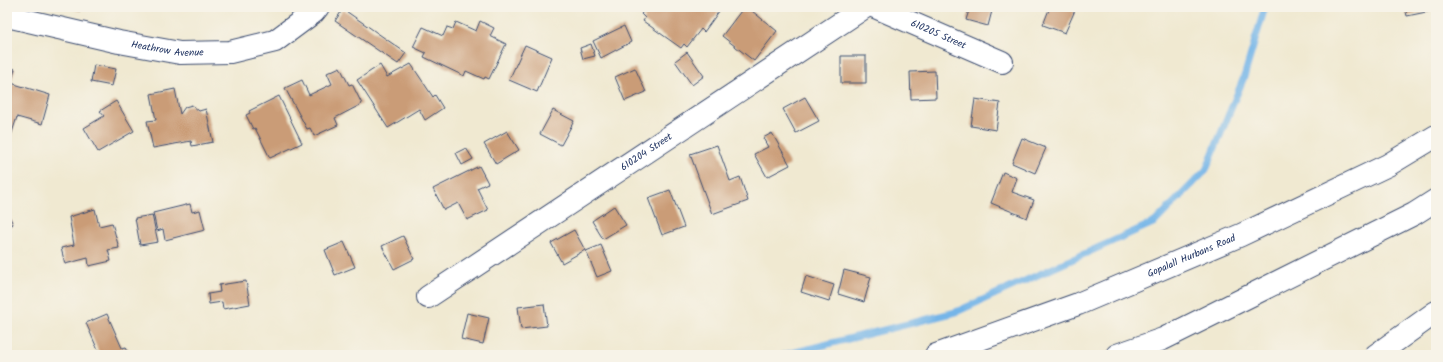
<svg xmlns="http://www.w3.org/2000/svg" width="1443" height="362" font-family="Kalam,sans-serif">
<style>
.lines{fill:none;stroke-linecap:round;stroke-linejoin:round}
.stream{stroke:#74b5e8;stroke-width:7}
.building{fill:#ca9c77}
.minor-casing{stroke:#3b4b6f;stroke-width:24}
.tertiary-casing{stroke:#3b4b6f;stroke-width:24}
.primary-casing{stroke:#3b4b6f;stroke-width:24}
.minor{stroke:#fff;stroke-width:22}
.tertiary{stroke:#fff;stroke-width:22}
.primary{stroke:#fff;stroke-width:22}
.labels{text-anchor:middle;dominant-baseline:central;stroke-width:3;stroke-linejoin:round;paint-order:stroke}
.street-label{font-size:10px;fill:#1b2f5e;stroke:#f7f3e8}
</style>
<rect width="100%" height="100%" fill="#f7f3e8"/>
<filter id="ink" filterUnits="userSpaceOnUse"><feTurbulence type="fractalNoise" baseFrequency=".025" numOctaves="2"/><feDisplacementMap in="SourceGraphic" scale="8" xChannelSelector="R" yChannelSelector="G"/><feConvolveMatrix kernelMatrix="1 2 1 2 8 2 1 2 1" color-interpolation-filters="sRGB"/></filter>
<filter id="wash" filterUnits="userSpaceOnUse"><feTurbulence type="fractalNoise" baseFrequency=".012" numOctaves="4" result="noise"/><feDisplacementMap in="SourceGraphic" scale="16" xChannelSelector="R" yChannelSelector="G"/><feGaussianBlur stdDeviation="0.9" result="paint"/><feColorMatrix in="noise" values="0 0 0 0 0 0 0 0 0 0 0 0 0 0 0 0 0 1.4 0 .05"/><feComposite in="paint" operator="in"/></filter>
<g filter="url(#wash)">
<rect width="100%" height="100%" fill="#f0e9d1"/>
<g class="lines">
<path class="stream" d="M784 355 956 312 1155 222 1206 170 1244 77 1265 7"/>
</g>
<g id="blocks">
<path class="building" d="M68 7H81L80 11Z
M647 7H722L704 32 701 29 687 47 684 44 681 48 643 21 645 18 641 14Z
M744 7H747L777 31 754 61 722 36Z
M970 7H993L988 26 966 20Z
M1050 7 1076 8 1065 33 1043 25Z
M1405 7H1436V10L1407 16Z
M343 9 406 53 398 64 335 21Z
M480 21 494 28 490 36 506 44 489 79 485 77 484 79 466 71 464 76 424 57 426 53 413 47 423 27 443 36 447 27 453 29 456 22 476 31Z
M624 26 631 42 601 58 593 41Z
M591 44 595 56 583 59 580 48Z
M525 45 552 57 537 92 509 80Z
M687 52 704 76 692 85 675 61Z
M841 56H866V83H841Z
M411 64 433 97 435 95 443 108 425 120 419 109 388 128 357 80 380 65 387 77Z
M94 65 116 69 112 86 91 82Z
M7 66 15 69 11 83 50 95 42 124 17 117 7 148Z
M340 67 349 85 352 84 362 104 335 118 338 125 314 136 310 128 307 129 285 88 302 80 309 95 332 84 327 73Z
M635 68 646 92 625 101 615 77Z
M935 71 936 98 911 99 910 72Z
M175 89 180 114 185 107 192 105 199 111 206 109 213 142 192 146 191 141 153 148 147 121 156 120 151 94Z
M279 96 302 143 270 158 255 128 253 129 246 115 250 113 249 111Z
M805 97 819 121 796 133 783 109Z
M975 99 1000 103 996 130 971 126Z
M116 101 134 131 98 152 84 128 104 116 100 111Z
M553 110 574 121 561 145 540 134Z
M507 131 519 150 496 164 484 144Z
M772 133 790 165 767 177 754 154 768 147 763 138Z
M1022 138 1046 148 1035 173 1012 163Z
M717 145 730 181 740 177 748 201 712 214 690 154Z
M466 148 473 159 462 165 456 153Z
M479 166 488 183 477 188 488 210 467 220 458 203 444 210 433 189Z
M1003 172 1017 178 1012 192 1034 200 1027 218 991 203Z
M670 190 684 227 662 235 648 198Z
M190 204 192 212 200 210 205 230 165 240 163 229 157 231 153 213Z
M614 206 626 225 603 239 592 221Z
M95 209 99 226 112 223 119 248 108 250 111 261 89 266 88 258 65 264 61 248 74 245 69 217Z
M7 212 13 224 7 229Z
M152 215 158 242 140 245 135 218Z
M574 230 585 250 562 263 551 243Z
M403 236 414 259 394 269 382 246Z
M344 242 355 267 335 275 325 250Z
M601 245 612 271 597 277 586 251Z
M844 270 871 277 864 302 838 294Z
M806 276 834 285 829 301 801 292Z
M246 281 250 304 223 309 222 302 209 304 208 294 220 292 219 285Z
M544 304 547 326 521 329 518 307Z
M467 313 489 318 483 344 461 339Z
M107 314 122 348 126 347 129 355H100L86 323Z"/>
</g>
</g>
<g filter="url(#ink)">
<use href="#blocks" fill-opacity="0" stroke="#3b4b6f" stroke-width="1"/>
<g class="lines">
<defs>
<g id="minor">
<path id="s1" d="M875 7 1002 62"/>
<path id="s2" d="M7 16 119 42 180 53 230 52 275 41 314 12 318 7"/>
<path id="s3" d="M428 297 865 7"/>
</g>
<path id="tertiary" d="M1376 355 1436 312"/>
<g id="primary">
<path id="s4" d="M936 355 1078 304 1241 235 1388 165 1436 136"/>
<path d="M1117 355 1163 339 1414 214 1436 200"/>
</g>
</defs>
<use href="#minor" class="minor-casing"/>
<use href="#tertiary" class="tertiary-casing"/>
<use href="#primary" class="primary-casing"/>
<use href="#minor" class="minor"/>
<use href="#tertiary" class="tertiary"/>
<use href="#primary" class="primary"/>
</g>
</g>
<g class="labels">
<g class="street-label">
<text stroke="none"><textPath href="#s1" startOffset="69">610205 Street</textPath></text>
<text stroke="none"><textPath href="#s2" startOffset="164">Heathrow Avenue</textPath></text>
<text stroke="none"><textPath href="#s3" startOffset="262">610204 Street</textPath></text>
<text stroke="none"><textPath href="#s4" startOffset="274">Gopalall Hurbans Road</textPath></text>
</g>
</g>
<rect width="1443" height="362" fill="none" stroke="#f7f3e8" stroke-width="24"/>
</svg>
